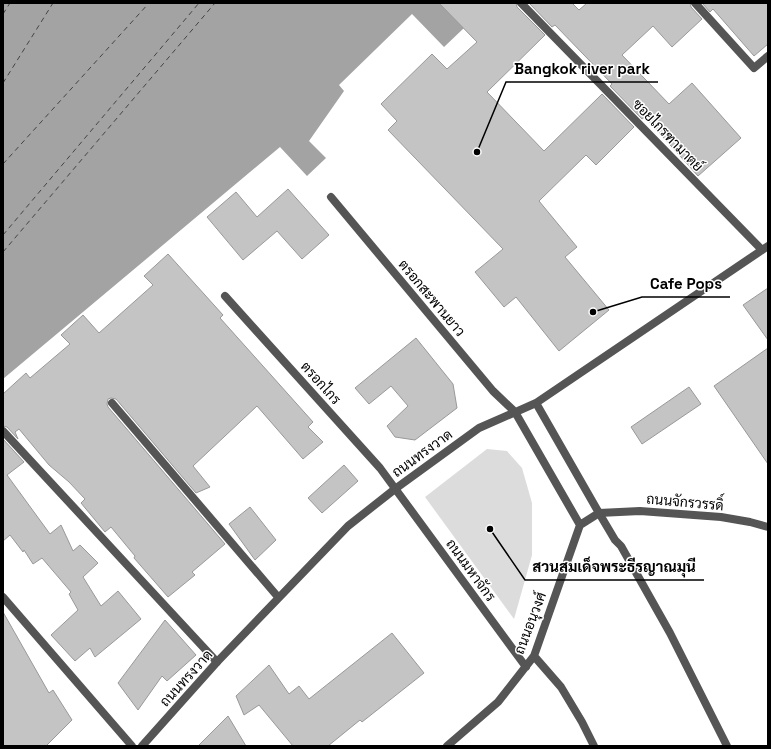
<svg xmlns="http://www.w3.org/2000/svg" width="771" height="749" font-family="'Space Grotesk',Sarabun,sans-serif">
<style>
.green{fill:#dcdcdc}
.water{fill:#a3a3a3}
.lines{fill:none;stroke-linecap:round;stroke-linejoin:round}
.ferry{stroke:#444;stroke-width:1;stroke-dasharray:5 4;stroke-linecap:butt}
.building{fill:#c4c4c4;stroke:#999}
.lane{stroke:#555;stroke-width:8}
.street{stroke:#555;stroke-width:8}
.labels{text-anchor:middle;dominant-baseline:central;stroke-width:3;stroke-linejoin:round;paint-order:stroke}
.street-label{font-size:14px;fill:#000;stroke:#fff}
.leader{fill:none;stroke:#000;stroke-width:1.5}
.callout-dot{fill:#000;stroke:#fff;stroke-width:1.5}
.callout-label{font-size:15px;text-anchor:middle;font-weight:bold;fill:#000;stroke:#fff;stroke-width:3;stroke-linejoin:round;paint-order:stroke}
</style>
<rect width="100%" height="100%" fill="#fff"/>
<path class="green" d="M487 449 507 451 522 468 532 503V555L514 619 425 497Z"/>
<path class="water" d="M3 3H439L464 28 444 47 412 14 339 85 344 91 309 141 326 158 307 176 280 147 3 379Z"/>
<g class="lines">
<path class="ferry" d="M3 14 10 3
M3 83 53 3
M3 164 149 3
M3 235 199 3
M3 252 215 3"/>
</g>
<path class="building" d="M439 3H516L517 7 545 35 487 92 544 151 602 94 634 127 596 165 586 155 539 201 577 247 565 257 609 310 559 351 516 297 504 307 475 272 503 249 388 130 397 121 381 104 432 54 447 69 477 42Z
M529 3H572L579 10 587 3H690L691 7 702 19 672 47 653 26 622 55 669 104 692 83 741 138 698 176 645 117 642 119 610 86 612 84 555 25 552 27Z
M702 3H768V44L754 56 713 9 710 12Z
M288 189 329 235 302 259 277 231 243 260 207 217 236 192 257 217Z
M168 254 223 315 220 318 313 422 308 427 323 442 303 459 257 406 193 466 210 487 196 493 116 399 111 398 108 399 107 404 108 407 225 544 192 572 195 575 168 597 134 558 135 556 111 527 105 532 81 503 85 499 69 482 49 465 19 429 15 432 18 439 7 427 3 426V394L26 373 30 378 70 344 61 335 83 315 99 333 153 285 144 276Z
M768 288V340L743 305Z
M416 338 453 384 457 408 415 440 395 437 387 426 408 406 391 386 369 404 355 388Z
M768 348V464L714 386Z
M689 387 701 404 642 444 631 427Z
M3 439 24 462 7 475 50 534 61 525 73 551 80 545 98 563 83 577 101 606 118 591 141 619 95 657 90 648 75 661 51 635 78 610 69 594 71 592 42 558 33 564 24 550 23 552 10 535 3 541Z
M344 465 358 481 322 513 308 498Z
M250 507 276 540 255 560 229 524Z
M3 612 49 693 53 690 72 720 46 746H3Z
M165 620 196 655 167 681 162 676 138 710 118 683Z
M392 633 424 673 362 722 360 720 328 746H293L259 705 244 715 236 696 269 665 289 694 299 686 309 699Z
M228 716 246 746H198Z"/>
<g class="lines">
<path class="lane" d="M3 431 217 662
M599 513 615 540 621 546 670 633 727 746
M3 597 132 746"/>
<path class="street" d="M521 3 762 250
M695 3 754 68 768 56
M331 197 493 391 515 412 580 525
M225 296 380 468 526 667
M112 403 278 597
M536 403 599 513
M534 656 561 687 582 722 594 746
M142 746 217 662 348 526 395 489 479 428 536 403 768 246
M447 746 498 702 534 656 580 525 599 513 640 511 721 517 750 522 768 527"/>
</g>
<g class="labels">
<g class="street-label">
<text transform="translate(668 135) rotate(46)">ซอยไกรฑามาตย์</text>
<text transform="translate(432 298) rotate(50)">ตรอกสะพานยาว</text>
<text transform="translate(321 383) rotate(48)">ตรอกไกร</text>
<text transform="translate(422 453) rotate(-36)">ถนนทรงวาด</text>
<text transform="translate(685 502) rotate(5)">ถนนจักรวรรดิ์</text>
<text transform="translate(471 570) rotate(54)">ถนนมหาจักร</text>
<text transform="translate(530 623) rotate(-69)">ถนนอนุวงศ์</text>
<text transform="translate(186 678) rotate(-48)">ถนนทรงวาด</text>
</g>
</g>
<path class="leader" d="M477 152L506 82H658M593 312L642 297H730M490 529L525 580H704"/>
<g class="callout-dot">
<circle cx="477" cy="152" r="4"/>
<circle cx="593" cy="312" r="4"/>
<circle cx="490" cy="529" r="4"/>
</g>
<g class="callout-label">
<text x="582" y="74">Bangkok river park</text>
<text x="686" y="289">Cafe Pops</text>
<text x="614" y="572">สวนสมเด็จพระธีรญาณมุนี</text>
</g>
<rect width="771" height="749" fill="none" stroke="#000000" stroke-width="8"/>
</svg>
